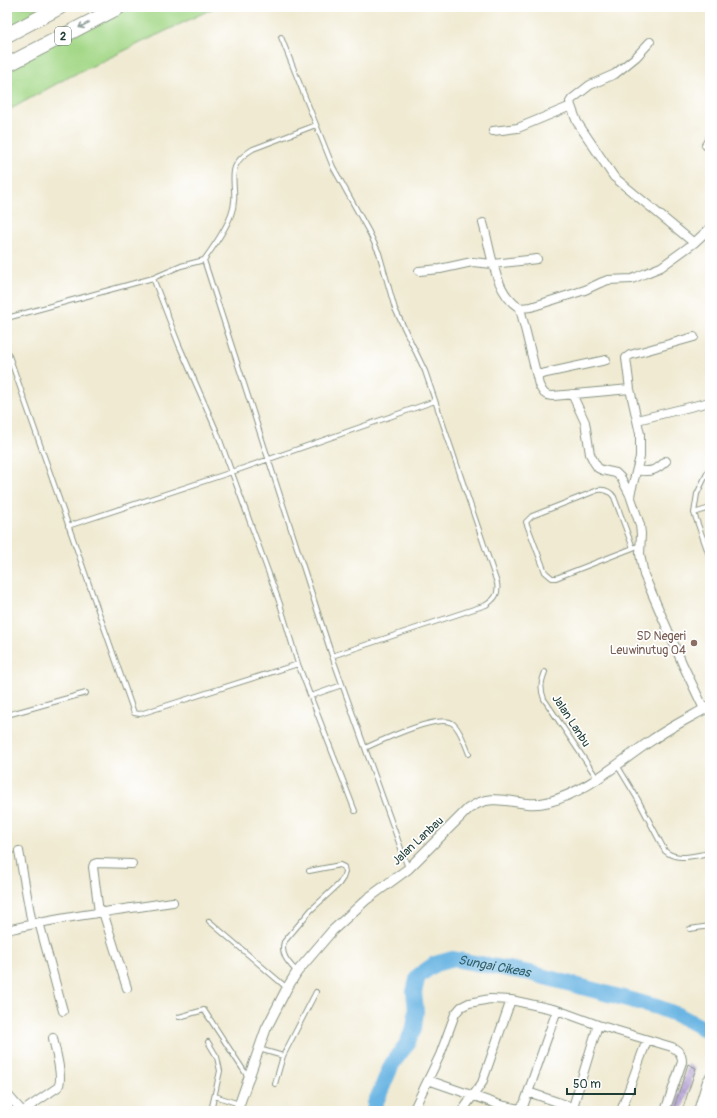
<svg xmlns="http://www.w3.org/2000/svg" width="717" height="1118" font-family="Pangolin,sans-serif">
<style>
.green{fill:#a4d888;stroke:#628a5e}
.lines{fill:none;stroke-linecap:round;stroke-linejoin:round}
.river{stroke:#6ab5e3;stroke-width:16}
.building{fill:url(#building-cross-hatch)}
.service-casing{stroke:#889483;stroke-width:6}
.minor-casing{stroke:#889483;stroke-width:10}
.tertiary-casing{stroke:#889483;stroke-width:11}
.motorway-casing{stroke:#889483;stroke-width:16}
.service{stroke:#fff;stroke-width:4}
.minor{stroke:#fff;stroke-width:8}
.tertiary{stroke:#fff;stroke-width:9}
.motorway{stroke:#fff;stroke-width:14}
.oneway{stroke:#8f9e9a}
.education-dot{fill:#8d6e63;stroke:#fff;stroke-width:1.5}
.labels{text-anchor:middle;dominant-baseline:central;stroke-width:3.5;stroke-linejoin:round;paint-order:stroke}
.shield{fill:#fff;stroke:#627771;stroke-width:1}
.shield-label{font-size:11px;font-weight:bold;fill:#1f3d34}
.education-label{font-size:12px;fill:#785e54;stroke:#fff;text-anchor:end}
.street-label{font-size:12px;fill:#1f3d34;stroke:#fff}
.water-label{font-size:13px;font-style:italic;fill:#366169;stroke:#fff}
</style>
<defs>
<pattern id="building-cross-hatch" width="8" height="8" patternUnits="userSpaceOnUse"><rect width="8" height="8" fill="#af9ad4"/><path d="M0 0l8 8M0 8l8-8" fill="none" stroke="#8e7fad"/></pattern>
</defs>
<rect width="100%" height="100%" fill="#fff"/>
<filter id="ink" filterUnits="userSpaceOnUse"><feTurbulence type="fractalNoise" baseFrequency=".025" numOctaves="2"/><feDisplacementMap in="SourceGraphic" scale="8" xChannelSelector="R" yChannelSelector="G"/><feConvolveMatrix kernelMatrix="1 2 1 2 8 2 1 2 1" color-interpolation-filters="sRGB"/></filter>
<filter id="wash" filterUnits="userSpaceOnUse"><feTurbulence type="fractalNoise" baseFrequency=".012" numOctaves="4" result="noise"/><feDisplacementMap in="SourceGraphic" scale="16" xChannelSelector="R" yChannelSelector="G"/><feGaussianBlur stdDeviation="0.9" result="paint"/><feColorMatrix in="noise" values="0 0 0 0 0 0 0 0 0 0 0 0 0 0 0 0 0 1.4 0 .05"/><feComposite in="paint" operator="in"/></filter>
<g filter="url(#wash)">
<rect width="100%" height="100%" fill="#f0ead2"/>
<path class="green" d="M7 7H60L7 35Z
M119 7H216L67 78 7 111V66Z"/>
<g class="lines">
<path class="river" id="s1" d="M374 1111 375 1104 392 1064 406 1045 414 1028 416 1011 414 992 418 976 435 964 453 959 530 973 657 1007 680 1016 710 1032"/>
</g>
<g id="blocks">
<path class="building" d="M688 1064 696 1068 682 1111H673Z
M710 1090V1106L708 1111H704Z"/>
</g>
</g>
<g filter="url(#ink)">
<use href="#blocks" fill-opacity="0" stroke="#889483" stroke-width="1"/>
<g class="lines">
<defs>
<path id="service" d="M281 37 333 167 369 232 379 253 395 309 425 371 497 583C499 594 495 599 486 605L332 656
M316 125 253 149C219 169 242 185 231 215 225 231 214 246 204 260L332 656 408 868
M153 278 179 345 217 432 280 604 298 664 355 811
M7 318 153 278 181 266 204 260
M7 350 134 713 140 714 298 664
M710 508 694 513 710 558
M694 513 697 494 710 467
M68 526 232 472 435 401
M633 548 614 497C610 491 605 489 598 490L532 516 526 522 545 572 552 578H556L633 548 640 545
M545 672C541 682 540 689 544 699L597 778
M311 696 342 685
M7 715 86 693
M365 748C380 741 438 714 452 723 459 727 466 746 469 754
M617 765 637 798 665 851C677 862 695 855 710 853
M209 921 287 988
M690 929 710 926
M297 972C289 963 280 955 284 942L311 910 339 884 343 878 345 872 344 867 340 865 309 871
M179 1017 204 1010 248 1077
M208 1042 217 1057 220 1071 211 1111
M259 1049 283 1056 316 992
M275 1084 283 1056
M215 1096 239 1104"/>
<path id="minor" d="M650 42 636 57 615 74 590 85 572 99 570 102 571 106 577 122 614 177 694 243
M493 131 518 128 571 106
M706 145 710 139
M483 223C491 249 494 294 520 308
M419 271 440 269 472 262 493 264 537 259
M537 375 606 360
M630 389 553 396C544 396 543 392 539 385L520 308 531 307 585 290 600 283 608 280 632 279 646 273 661 267 694 243 710 228
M572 394 585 422 590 454 594 462 598 468 602 470 616 473 621 478 630 495 640 525 641 534 640 554 644 575 683 665 704 709
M637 420 710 402
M638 470C650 473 657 470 666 461
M630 495 640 457V434L630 389 626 358 630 355 694 337
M19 851 32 924
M99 912 93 867 94 864 97 863 132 864
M103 912 127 988
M39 922 63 1011
M7 930C62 917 117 910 173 902
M428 1080 500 1105 519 1109 524 1104 557 1010
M528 1092 584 1111
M7 1094 22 1111
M573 1107 598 1025
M23 1111 58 1087C64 1079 55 1049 53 1038
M413 1111 440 1055 455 1014 461 1007 469 1003 490 999 511 1000 557 1010 598 1025 672 1047C679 1051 682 1054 682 1062L665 1111
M463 1111 465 1107 482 1083 511 1000
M621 1111 647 1040
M698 1111 707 1081 710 1077"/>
<path id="tertiary" d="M237 1111 266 1029 287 988 297 972 332 931 367 899 408 869 468 809C497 788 518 810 548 802 587 792 619 762 652 740 670 727 691 717 710 706"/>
<path id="motorway" d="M7 35 60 7
M7 65 119 7"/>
</defs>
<use href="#service" class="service-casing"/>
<use href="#minor" class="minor-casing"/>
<use href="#tertiary" class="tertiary-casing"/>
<use href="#motorway" class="motorway-casing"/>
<use href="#service" class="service"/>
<use href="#minor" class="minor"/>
<use href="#tertiary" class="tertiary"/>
<use href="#motorway" class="motorway"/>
</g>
<defs><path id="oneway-shaft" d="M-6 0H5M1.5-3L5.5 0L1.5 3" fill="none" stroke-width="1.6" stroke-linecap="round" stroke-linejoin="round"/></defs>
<use class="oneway" href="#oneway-shaft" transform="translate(84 25) rotate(152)"/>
</g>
<circle class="education-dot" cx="694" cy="643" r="4"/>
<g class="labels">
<rect class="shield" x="55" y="27" width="16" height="18" rx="3"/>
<g class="shield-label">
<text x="63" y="36">2</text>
</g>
<g class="education-label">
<text x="686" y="636">SD Negeri<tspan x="686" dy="14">Leuwinutug 04</tspan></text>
</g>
<g class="street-label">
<text transform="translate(571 721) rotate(57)">Jalan Lanbu</text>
<text transform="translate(418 841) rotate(-43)">Jalan Lanbau</text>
</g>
<g class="water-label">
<text stroke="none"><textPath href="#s1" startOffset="227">Sungai Cikeas</textPath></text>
</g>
</g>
<rect width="717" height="1118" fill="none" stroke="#fff" stroke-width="24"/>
<path d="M567 1088v6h68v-6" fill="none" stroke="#1f3d34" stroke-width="2"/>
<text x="573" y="1088" font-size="12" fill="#1f3d34" stroke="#ffffff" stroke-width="3" paint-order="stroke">50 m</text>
</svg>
